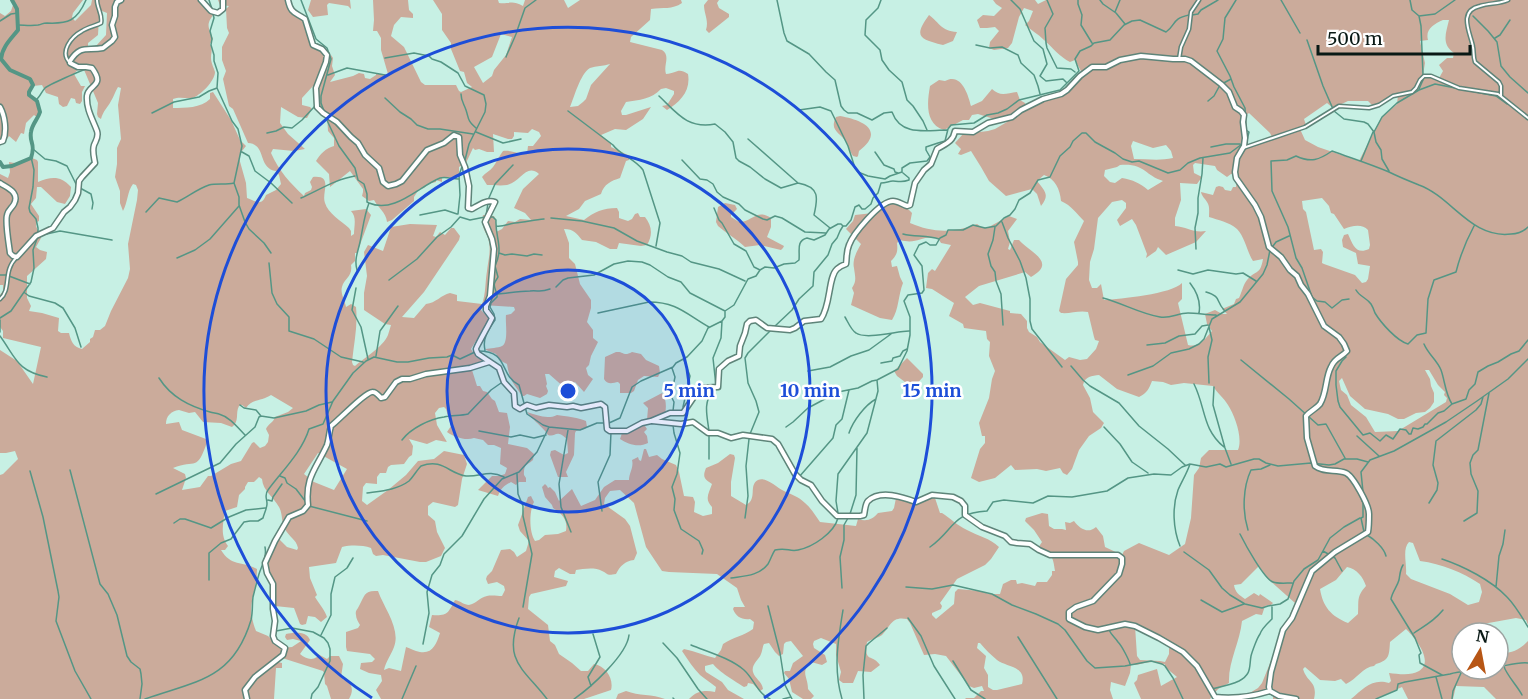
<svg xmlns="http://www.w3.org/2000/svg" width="1528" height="699" font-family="Merriweather,serif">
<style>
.green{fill:#cbab9b;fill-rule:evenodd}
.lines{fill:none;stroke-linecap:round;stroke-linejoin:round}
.stream{stroke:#549685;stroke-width:1.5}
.river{stroke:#549685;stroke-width:4}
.minor-casing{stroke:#5e8479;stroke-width:5}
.tertiary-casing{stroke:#5e8479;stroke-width:7}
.minor{stroke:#fff;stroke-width:2}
.tertiary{stroke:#fff;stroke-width:4}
.ring{fill:none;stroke:#1d4ed8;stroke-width:3}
.centre{fill:#1d4ed8;stroke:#fff;stroke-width:3}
.ring-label{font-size:18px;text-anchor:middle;font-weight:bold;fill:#1d4ed8;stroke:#fff;stroke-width:5;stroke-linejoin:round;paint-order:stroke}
</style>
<rect width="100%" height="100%" fill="#c7f0e4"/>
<path class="green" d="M13 0H83L73 13 72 17 75 21 91 5 92 0H205L204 3 214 14C205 25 209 28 213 39L210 44C213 50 211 52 211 58 211 63 214 68 215 72 215 81 200 96 192 98 186 99 180 96 173 99V108C185 108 201 108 210 99V93L213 92 231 120 240 140 246 146 242 151 239 158 246 183 247 198C257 202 262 206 266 195L276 190 281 184 279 175 276 171C257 168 267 144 248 143L233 109 229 106 223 79 226 71 222 60V47L229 33 227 28 226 9 229 6 220 5 218 0H286L292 13 306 20 305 30 311 43 321 49 324 55 323 70H327L331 55 333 58 332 66 335 75 330 82 353 76 359 73 364 74 365 78 370 79 376 75V74H388L381 50V38L377 31H373L374 20 373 0H408L409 10 413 14V18L401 17 394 25 391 36 404 47 421 82 425 85H456L459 91 461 92 472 87 467 83 464 72 460 71 451 49V43L442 30V14L433 0H426H498L499 3C510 4 512 0 523 6L525 0H564L568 8 580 0H681L682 3C672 10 663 7 651 9L650 20 631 37 630 42 662 50C671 56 663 65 666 74 677 73 678 67 688 74 691 91 680 102 667 110L662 106 667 105 674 94V91L666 88 661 89C652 99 639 100 626 102L621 111 622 115H626L651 107 643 119 626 130 615 129 601 135 611 143V147L630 156 629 160 626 161 620 178C611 181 604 184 601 194L585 201 579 209 566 216 584 220C594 212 603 208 617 208L619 212V218L628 221 632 219 635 214 638 213 640 217H645C652 226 653 235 647 245L641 246 619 243 617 249H610L596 242 582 240C576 233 574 229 564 229L569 243V258L575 264 580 284 591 300V308L587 322 593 330V338L598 342 591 356 589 365 586 368 588 375 593 379 584 392 575 382 565 388 549 374H545L547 384 546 386 548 391 547 394 540 398 527 394 524 396H522C513 382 510 382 507 364L499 360 496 354 486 350V349C490 348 498 348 502 346 509 342 505 322 506 315L511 314 515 310 514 307 483 305 481 310 488 317V321L471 349 476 357 489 364 474 368 472 370 477 386H480L483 391 487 392 492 399 495 401 499 412 507 413 510 427 508 444 527 448 534 454 533 460C526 466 524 464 524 475L526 478V482H519L516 485 511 482C504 486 501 488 498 496L478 490 492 476H499L505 474 507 468 500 464 501 448 494 445H488L483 440 474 438C466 441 454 437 447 432L451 426 446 409 444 407 439 408 435 413 437 425 447 442 436 440 427 444 409 439 413 446 412 455 409 457 404 464 391 465 388 467 386 473H380L377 477V484L366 483 363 487 362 501 367 505 388 490 406 475 418 461 434 459 444 451 464 455 467 464 462 479 458 505 455 507 433 502 428 506V515L435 521 437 532 445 548 441 556 426 562H420L383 555 376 556 373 554 371 548C362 545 351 545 342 547L336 563 309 567 310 578 317 595 315 597C319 604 325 610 327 617L321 622 315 617 308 616 306 624 302 625 300 624 294 608 275 606 273 579C271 577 269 575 267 572 265 568 268 554 268 549L278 538 287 547 297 550 298 548C296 539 289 537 285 529 281 522 283 514 279 507 273 496 263 491 262 479L259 477 254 482H248L245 487V489L239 495 237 507 225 511C223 523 220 536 228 546L225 550H221C231 567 243 561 257 569 257 595 245 603 256 631L268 636 281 648 292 647 301 641 293 639 287 640 285 637 286 634C294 632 307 631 310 640L300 654C305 658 311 661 317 657L318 654 327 659 330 656H339L343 664 341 677 344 680 348 681C353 687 353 692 349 699H331L327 686 325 684 324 673 323 671 279 657 278 662 282 663V668H276L274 699H0V475L3 474 18 459 15 451 6 453H0V350L17 361 33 384 41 347 3 338V331L0 327V295L3 291V285H0V174L8 178 10 172 9 162C17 164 26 163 32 158L37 160 38 162V182C51 177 60 175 71 187L70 196 65 204 57 202 41 187H37L36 198 31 204 39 216V221L37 222 36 226 41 238 36 247 40 250 47 252 46 259 27 276V298L31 306 29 311 42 313 59 318 58 331 61 333H69C71 341 73 347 82 349L90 342V339L93 337 95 330H100L105 326 111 311 128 278 130 269 128 244 137 200 138 190 136 185 133 184C127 192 128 202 123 211L120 203V191L115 177 117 164V148L121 139 118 105 121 88 118 87C115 92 114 96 111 101 108 107 103 111 101 119L98 117 97 114 98 103 82 65 74 74 81 86H85L82 92V101L80 104 76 103 75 99 71 98 67 106 63 107 59 104 58 97 46 93 42 85 33 86 29 92V95L36 98C38 105 40 110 38 118L34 115 26 123 24 134 21 133 16 142 9 136 4 144 2 139H0V13L5 16 11 11 14 2ZM102 11 107 13 106 35 95 47 88 46V43L98 35 99 18ZM501 34 512 37 506 55 494 70 492 76 483 83 474 67 492 57ZM610 64 591 85 586 99 583 102 578 106 570 107C574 98 580 74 590 68 596 66 604 66 610 64ZM313 86 318 105 325 114H327L328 131 334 138V146C326 148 320 154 316 161L329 174 330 187 350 171 363 189V192L362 196 369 201 374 200C378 208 386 212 387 222L392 220 414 201V197L419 189 424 188 428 184 436 182V180L442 182V177H459V167L466 163 473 148 475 150 479 149 487 152H494L493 134 508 139H512L514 136V132L528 133 532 129 539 132 541 136 533 146H528L527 154C518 154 512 150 503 151 499 156 497 162 493 167 490 171 485 173 482 177L487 185C493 185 501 186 507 185 521 182 526 163 539 174L523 189 514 208 525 213 531 220 520 219 515 222 508 221 502 229 496 232V220L494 216 483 215C480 229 487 231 489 242 491 252 488 261 487 271 485 282 486 293 482 304L457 301V295L450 293C441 295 436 303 426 304L414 318 402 317 424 292 459 240 460 236 454 228H451L445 235 440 232 436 237 433 236 437 225 410 224 391 227 383 251 368 245 364 252 367 276 364 293V310L385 324 391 325C390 328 389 332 388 335 383 347 364 358 355 366L353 365 352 362C354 343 358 325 356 307L351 304 346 307C345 301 340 293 342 287 344 278 353 277 351 265L355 261V253H357L371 215 366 209 351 211C357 217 354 226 354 234L351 236V231L349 228C341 221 328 213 325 203 321 193 334 175 313 177L310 182 312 187 311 190 305 193 304 196C290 183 279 171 271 153L273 149 294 151 305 149 288 134 280 123 281 107 298 117 307 118 312 109 310 107 302 105V98ZM271 395 293 408 288 412 275 417C274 422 268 424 266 429L269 435 268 442 265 446 260 448 254 442 252 443 241 461 231 464 211 476H208L200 487 182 490 186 478 185 474 173 468C196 459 197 472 207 442L206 439 182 430 179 422 166 424C166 416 171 411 179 410L189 413 195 412 203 422 221 423 232 427C240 421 235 413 239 406L242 405 246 408C252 399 262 401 271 395ZM318 453 347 469 334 490 314 482 304 474Z
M311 0H350L351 9 348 6 329 3 327 5 328 15 313 17 308 10Z
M708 0H719L717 3 719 8 729 14V17L709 33 706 30C709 20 704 14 704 5Z
M993 0H1035L1038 4 1046 0H1528V625L1526 620 1516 618 1483 624 1472 631 1473 633H1462V669H1498V653C1511 654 1519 650 1528 641V699H1496L1484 687 1456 686 1453 699H1408L1402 687 1376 699H1351C1363 689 1372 678 1389 683L1391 681 1389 673C1398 674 1411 676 1419 671 1435 661 1414 637 1406 629L1390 642C1389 655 1390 660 1376 664L1374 666C1363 667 1357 679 1346 684L1341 679 1335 681 1320 680 1305 667 1303 669C1307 683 1318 681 1314 699H1273V696L1269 694H1248L1258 688 1262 683 1279 641 1292 615 1290 614 1295 603 1267 578 1259 566 1241 584 1234 585C1235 592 1239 595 1245 599L1254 593 1259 596 1260 594 1273 603 1271 605 1265 606 1262 615 1256 614 1242 621C1240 642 1228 662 1229 683L1218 689 1210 699H1141L1134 683 1137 680 1138 675 1157 669 1161 686 1177 677 1165 667V664L1163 665C1152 658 1143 665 1131 665L1130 673 1125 686 1111 682 1110 690 1113 699H965L966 698H974L981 691H984L982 686 974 688 969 686 946 656 935 654 924 655 910 623 907 619C891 616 891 626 882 635 878 638 872 639 867 642 864 664 872 653 880 665L871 672 858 671 853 683H843L839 680 841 672 836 655V644L821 638 814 641 813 644 814 648 825 655 827 662 822 665 811 662C800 673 808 676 808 689L814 696 811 699H803L792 692 789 679 784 673 785 671H790L793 663 803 656 791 641 786 642 784 644 783 654 779 656 775 652 769 643 764 644C763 645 762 652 761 654 759 660 751 664 753 672 755 679 762 681 763 689L760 691 753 684 748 683 747 686 744 687C736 682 718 671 713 664L705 666V670L706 672 722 682 728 690 744 699H689C697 691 704 690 715 692L716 687C711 683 705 679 700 675 693 668 688 660 682 651L684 649C695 651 705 656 715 658L721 650 723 644C733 637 744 636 753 629L754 622 750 619C742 620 736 617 733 609L734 607H745L741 600 737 588 717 574 669 572 662 571 646 547 634 503 620 490 610 491 605 498 604 504 625 519 630 526 637 553 634 560C625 561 620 566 616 574 606 576 609 574 602 571 595 567 583 569 576 570L575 574H570L559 568 555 571 554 577 568 581 566 586 531 594 529 597 528 609 548 625 550 641 555 645 559 654 572 663 581 671H588L594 664C606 666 614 679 611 690L584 699H381L376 690 382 681 381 675 369 673 360 669 361 663 372 662 375 659 370 654 347 651 346 647V632L358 628 360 625C358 622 356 618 356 615 355 611 357 610 359 606 365 595 364 590 378 591 384 608 401 629 394 647 391 655 386 661 384 670L389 668 401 671 406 647C410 648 412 650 416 651 432 656 436 645 440 633L429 627 432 615C448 616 448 613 455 600 461 601 464 605 469 605 476 604 480 597 487 596 491 595 498 596 502 596L505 590 504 586 497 582 488 584 486 579 487 576 492 571 501 550 510 549 514 552 517 557 526 551 529 541 520 531 518 525 521 517 528 497 531 496 534 502C529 511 529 532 535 541L539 540 545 535 558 534 566 531C568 519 562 514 553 508L552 505 545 497 542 487 545 484 547 486 548 488 550 487 555 492 559 501 572 489 581 506 595 500 604 487 615 480H629C629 473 634 467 632 460L638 457 639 460 641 461 644 449H646L649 457 657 455 662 459 676 465 679 472 684 496 693 497 695 502 694 512 703 516 712 514V507C704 499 709 493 712 484 705 479 702 478 706 468L718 463 730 454 734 455 735 458 731 482V496L746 505C758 499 748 485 758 480 766 476 777 488 784 491 792 495 798 496 805 503 811 508 815 515 820 522L856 526 858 519C867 522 873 519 878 513L892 511 894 508 896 498 914 502 932 497 935 498 940 513H942C950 518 958 526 967 530 978 536 990 538 999 547L991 559 985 565 957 579 940 603 942 606 941 609 932 613V615L936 619 954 604 955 592 958 589 980 591 989 594H1000L1003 584 1011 580H1016L1017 584 1022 583 1035 586 1037 582H1047L1052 575V571H1055C1053 556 1052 554 1038 548L1042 542 1034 530 1025 521 1026 518 1042 513 1048 514 1049 526 1054 529H1062L1066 530 1065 522 1070 523 1074 521C1080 529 1088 534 1096 527L1103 536 1105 547 1122 555 1124 551 1139 543 1169 555 1185 544 1191 518 1194 475 1199 468 1201 458 1209 450H1238C1243 438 1235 416 1228 405 1224 398 1217 393 1213 386L1184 383 1171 385 1163 382 1152 381C1149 389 1147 393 1139 397L1117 389 1099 375C1092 376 1085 376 1083 385L1090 398 1093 412 1104 423 1101 428 1089 436 1079 450 1072 469 1067 475 1063 473 1060 468 1046 471 1037 469 1015 470 1011 465 995 478 979 482 971 478 980 449 985 443V436H982L979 423 989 398 992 379 995 371 989 356 990 342 987 339 986 331 964 328 963 324 949 316 954 303 932 289 926 288 928 273 932 269 935 271 951 245 941 243 938 238C920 235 918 245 900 240L897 243C898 251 897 255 891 261L892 267 897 266 900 277 903 283C898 296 899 309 892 320L880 318 851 305 854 293 852 288C857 280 855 277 854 268 852 260 857 251 861 244L846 229 853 221 855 215 873 213 888 202C898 203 905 205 912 213L910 223C933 233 954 233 977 224L981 227 987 228 1009 216 1017 219 1008 231 1010 242 1008 249 1010 250 1014 240H1019C1029 252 1058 262 1031 277L1025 272 979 286 965 297 973 305 980 303 1010 311V313L1021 314 1027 321V328L1029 332 1037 337 1040 342 1065 360 1069 357 1080 360 1087 359 1096 349 1099 341 1095 340 1094 337 1088 312C1079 310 1070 314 1061 313L1059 311 1066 279 1078 265V262L1074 242 1084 221C1076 213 1072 206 1061 201 1060 189 1055 179 1044 175L1037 181C1045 191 1050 195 1041 206L1037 194 1032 189 1006 196 989 181 981 167 971 151 961 155 958 154 961 149 955 143 963 134 988 131 995 129 1007 122 1008 116 994 119 978 114 972 115 969 120H963L944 130C925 124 927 103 930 86L939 80 945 81C961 72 968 94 971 106L982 101 992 89C1000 97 1007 93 1017 92L1020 100 1025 103 1026 105 1056 95 1064 90 1082 73 1075 60 1070 62C1060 57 1053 48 1044 40 1038 34 1031 30 1025 25L1029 21 1033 11 1024 8 1019 17 1012 43 1008 48 994 50 989 48 990 42 999 31 995 27 987 28H980L977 20 983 15 994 16 1002 8 996 4ZM1443 20H1449C1446 33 1441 44 1454 53L1453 58H1447L1439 65 1443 71 1438 80 1423 75 1425 63 1420 41 1428 40C1425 29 1434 24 1443 20ZM1398 95 1397 104 1381 118 1359 161 1318 147 1305 140 1300 129 1306 125 1304 119 1327 103 1333 108 1348 101H1368L1372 105 1370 108C1380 105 1387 96 1398 95ZM1249 113 1270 133 1272 137 1248 145 1246 117V115ZM1133 141 1153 148 1166 145 1171 151 1173 158C1160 161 1147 159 1134 159L1131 146ZM1195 163 1215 166 1217 170 1227 177 1231 174H1234L1237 179 1236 187H1233L1231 191 1225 190 1223 187 1219 186 1216 187 1213 195 1201 192C1202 197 1205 198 1207 202 1210 206 1209 212 1209 217 1218 220 1229 222 1237 229 1245 237 1247 252 1253 261L1263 259C1260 276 1256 269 1247 280 1243 285 1242 292 1239 298L1236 299 1234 304 1222 309 1227 314H1222L1215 310 1205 314 1207 324 1212 331C1206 338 1199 348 1188 345L1178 303 1182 299V283C1172 294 1120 299 1104 300L1101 284 1097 288H1092L1089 280 1090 262 1094 249 1098 218 1112 202 1122 200 1126 203V208L1117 220 1120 226 1132 219 1136 225 1147 254 1146 258 1156 251 1158 247 1166 255 1196 242 1206 231C1193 233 1187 227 1175 226V218L1181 200 1180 183 1197 184 1202 177 1194 173 1193 165ZM1120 165C1145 163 1144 175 1163 181L1148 190C1140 183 1133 180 1122 178L1115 183 1110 182 1104 176 1105 170 1117 167ZM1322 198 1329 206 1331 213 1334 214 1344 229C1351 226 1362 223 1368 230L1370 245 1369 249C1356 255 1353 245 1348 234L1344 235 1342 240 1343 247 1356 253 1358 264 1370 266 1368 279 1366 282 1362 283 1355 275 1324 264 1322 263 1323 252 1321 249 1314 250 1306 212 1303 209 1302 201ZM1425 370H1429L1438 385 1445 392 1444 395 1447 398 1446 402 1398 431 1375 432 1366 417 1351 405 1347 395 1341 390 1339 381 1342 378 1350 396 1365 409 1388 414 1398 419H1404L1416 413 1425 412 1430 408 1434 402V393L1431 386 1430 379ZM1409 542 1413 543 1420 561C1442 564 1462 572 1480 584L1482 592 1479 602 1468 605 1450 594 1411 579 1406 574C1407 564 1402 549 1409 542ZM1347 567C1357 569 1363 577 1366 586 1356 597 1359 601 1358 614L1348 623C1331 616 1323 607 1320 589L1336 580ZM1135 626 1169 642V654L1165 662 1160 661 1140 660 1137 656ZM978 643H980C985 649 991 655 997 660 1006 667 1027 666 1022 684L997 690H993L988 687V675L984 668 986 656 977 648Z
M929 15C940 23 941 31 957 32L953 41 943 45C918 39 914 36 929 15Z
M840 116C862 120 886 130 859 151L858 156 857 157 853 156C850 152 849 147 846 142 840 132 829 131 836 117Z
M725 203 735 205 737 209 731 215V217L739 222C752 222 757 208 771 218V227L767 237 784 246 783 248 781 250 760 245 745 247C737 239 727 234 718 226L716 222 718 207Z
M616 352C624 351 623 357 632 352L641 354 646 360 659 366 660 373 658 377 644 376 638 380 634 391 631 393H620V384L618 382C613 383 607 385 604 379L605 357Z
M907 358 923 374V377L913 388 897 376 894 371Z
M662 393C668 400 666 414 663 422L647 420 648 408 643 403Z
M527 412C537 415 547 420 557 415 565 416 580 418 586 421L587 427 585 429 576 431 575 433 574 455 566 472 568 477H558L550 455 551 451 555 450 564 455 568 453 567 439C555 428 556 438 548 435 547 434 546 432 545 431 538 423 534 421 527 412Z
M641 424 645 426 647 429 644 432 647 436 648 443C638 448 628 444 620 439L623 430 630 429Z
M626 691C639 696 652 694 665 699H616L618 694Z"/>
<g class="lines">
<path class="stream" d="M209 0 212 9
M301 0 316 39 327 48 331 59 321 96V103L324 111
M777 0 784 33 787 41 809 54 826 72 835 80 841 106 844 110 848 113H857L872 120 884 113 892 112C901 137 927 130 947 130
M881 0 878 8 866 20 865 35 880 50 882 60 889 70 902 82 907 100 913 106 923 121 927 130
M1011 0 1020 9 1034 41 1043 49 1047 64 1040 76 1046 81 1063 79 1066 82
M1047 0 1053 14 1045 28 1046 43 1047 48 1057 68 1071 69 1075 72
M1078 0V4L1082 15 1081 25 1092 43
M1100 0 1103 4 1116 13 1125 24
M1236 0 1225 18 1223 39 1217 51 1230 76 1234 87 1245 108 1246 130 1249 132 1246 144
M1281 0 1300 33
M1410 0 1412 10 1419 16 1421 26 1423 75
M1115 12 1120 0
M213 14 214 18 210 31 212 39 211 45 214 55V61L218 73 217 88 232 121 238 129 242 146 234 183 239 197V205L245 222 249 229 264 243 271 253
M1192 15 1198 14 1201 10 1218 0
M1419 16 1435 14 1455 0
M1473 16 1488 31 1497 42 1501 66 1510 77 1528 93
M0 21 11 14 18 13
M18 25C24 25 31 26 38 25 43 24 42 23 47 23 68 24 77 21 86 0
M1495 38 1500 35 1510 20
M1307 40 1323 86 1333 109
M976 45 990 48 1002 47 1018 55 1021 63 1034 75 1038 86 1040 94
M506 57C509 49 517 34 518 28L525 8 536 0
M385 58 414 53 429 56 432 59 441 62 458 73 465 86 484 95 486 104 485 112 469 144 465 160
M328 75 347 68 385 75
M1419 89 1423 80
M461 94C461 101 464 104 466 110 469 119 467 120 476 128
M659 96C677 113 687 129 715 124L725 132 733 142 736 158 739 161 750 167 765 179 781 188 798 183
M385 98 400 112 411 119 417 125 428 129H440L473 134
M36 100C40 97 42 91 45 88 48 85 82 70 87 69
M1208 101 1214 96 1220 85 1231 79
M799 110 820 107 831 111 848 146 855 168 858 172 868 176 885 179 890 176 902 172V168L910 163 927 161 930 157 926 150V147L938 143 945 141 948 129 951 125 974 123 987 115 998 113 1007 109 1019 100 1060 90 1079 71 1075 59 1080 51 1091 46 1094 43 1110 40 1124 25 1132 21 1140 20 1166 32C1177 24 1171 19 1189 15
M568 111 613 145C620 155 635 159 643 170L660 223 656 246
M1334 111 1344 119 1364 122 1368 124 1374 132 1376 142 1381 150 1382 159 1389 171
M152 113 174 102 199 97 209 91 217 88
M325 116 339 146 355 168 358 180 364 184 367 194V202L369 203C364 216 363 228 360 242 358 252 354 259 357 270
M476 132 503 143 521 139
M1374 132 1382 117 1397 103 1419 90 1435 84 1496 96 1507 104
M267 133 276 131 284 127 292 128 302 120 315 106
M748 139 798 183C820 187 818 198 814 215L830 228
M1211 147 1226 144H1240
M33 149 45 159 56 161 67 166 77 186
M242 152 249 156 255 171 271 183 292 203
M875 152 884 165 894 169 895 172 898 173
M682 160 700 179 707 180 713 184 717 192 723 197 739 204 745 210 763 219 767 220 775 216 782 218 805 232 826 233
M1361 161 1373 132
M80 188 91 194 93 203 92 209
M301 198C319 190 336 179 355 176
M488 200 495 184 513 165
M369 203C394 214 418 187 440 178 445 176 453 179 458 179
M714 208 719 220 722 223 734 244 746 251 754 267 760 270
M146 212 159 198 177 202C188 197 197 189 209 185 216 183 226 185 234 183
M458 214 460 195 459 175 463 164
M420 215 445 210 457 214
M486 216 488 203
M460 217 470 220 485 217
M551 218 582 221 614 228 637 241 667 252 682 256 691 262 719 269 745 281
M1002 222 1008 238 1020 261 1026 278 1030 299V321L1032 329 1062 367
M496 226C503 227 508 224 515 223 525 222 534 220 544 219
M995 227 993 240 988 254 991 266 995 272 996 281 1001 294 1003 325
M903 234C915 237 928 235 939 239
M42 235 60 231 112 240
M1196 249 1195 228 1198 213V198L1202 174 1203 158
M499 253 505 255 512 254 527 256 534 254 542 255
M177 258 195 250 210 239 239 206
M269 263 272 293 277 304 289 317V331L314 339 341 357 363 362
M1178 270 1193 274 1208 270 1236 274 1243 273 1256 281
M0 275H6
M9 276 30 284
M389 280 417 259 437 237 451 227 460 217
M1190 283C1197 292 1201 302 1199 313
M556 287 563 280 568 278 594 275 614 264 628 261 642 262 650 265 668 277 681 282 690 293 725 311
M356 288 352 310 361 327 368 359
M1356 290C1360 297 1367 298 1371 304 1373 307 1374 310 1375 313 1381 323 1397 341 1408 344L1417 335 1426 333 1428 299 1434 280 1456 272C1460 256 1466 241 1474 226
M1206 292C1222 297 1215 300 1224 310
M25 293 29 296 55 303 63 308 75 328 81 347
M498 294C509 293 519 291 530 291 539 290 539 293 550 289
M1103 298C1122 303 1141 314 1160 317 1170 319 1178 313 1188 313 1197 313 1207 315 1216 315
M1349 299 1342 300 1332 308 1325 302 1317 301 1312 297 1302 268 1296 258 1288 227 1272 191 1271 161 1287 160 1296 156C1311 163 1319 160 1332 151 1351 158 1370 164 1389 172 1399 177 1409 181 1419 185 1452 197 1471 239 1511 234 1518 234 1523 232 1528 227
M598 313 649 302C677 302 686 314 709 327
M845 317C848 322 851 330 856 333 866 340 897 331 909 331
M0 318 11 311 31 282 34 268 33 250 38 236V228L36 219 30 212 29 208 33 187 34 170 31 157
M0 320V332
M774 327 792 310 799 299 813 286 814 272 828 255 832 244 837 238 840 231 843 226H846L851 220 855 207 859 205 862 209H865L871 204 873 198 878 193 881 183C886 183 889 181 893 181 900 181 901 183 909 180V178L903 173
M1209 327 1212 340 1208 357 1209 383
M0 336C16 358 17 371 47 377
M1424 344C1428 354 1437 360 1441 370 1445 381 1445 393 1452 404
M1147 345 1165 343 1179 336 1195 334 1202 326 1208 325
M485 350C482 338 489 329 495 320L494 314 490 307 491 303 497 297C498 292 492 287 495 282 496 280 497 279 498 277L495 266C504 247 495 238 496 220L493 217H489
M478 351C510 351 498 374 519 385L527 414 543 425 549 427 580 430 597 423H606
M376 356 380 331 398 306
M1346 357 1342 361 1336 371V385L1338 401 1340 407 1363 435 1370 433 1380 441 1386 435 1393 439 1400 429 1406 430 1409 434H1411L1413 428 1418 429 1423 427 1425 424H1427L1438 413 1444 411 1452 404 1466 399 1469 390 1475 384 1478 372 1488 366 1498 362 1511 354 1519 351 1528 340
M1241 360 1289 399 1318 425 1326 424 1345 458
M881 363 892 361 893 358 900 356 903 351 907 349
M1071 366 1083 380 1090 386 1119 403 1139 426 1168 449 1185 465
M672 368 675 377 671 396 674 402 673 411
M808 371 830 367 851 356 869 350 891 334
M1128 375 1153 366 1171 353 1189 349 1199 344 1204 339 1212 319 1240 302 1263 274 1267 265 1270 250 1276 242 1289 236
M159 378C171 397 189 406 210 412 213 413 216 413 219 414 230 417 238 428 245 435
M1194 384C1206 408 1202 429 1224 447
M716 386 713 358 721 338 722 321 725 317V311L734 305 748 279 756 276 760 270 765 267 774 268 784 264 795 263 799 260C800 250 796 241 807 238L814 240 825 235 829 229 838 224H841L843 226
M1214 387 1213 405 1225 448 1231 464
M240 405 244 408 256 410 261 416 274 418 306 411 319 405 332 402
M683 407 690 376 684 360
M609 423 620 418 632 387 641 381 673 367 676 363 687 357 702 341 708 328 722 321
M673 425 674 433 680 453 677 474 672 487 675 499 674 510 681 529 699 541 703 550 702 554
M786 427 793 422 808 408 838 392 858 388 872 381 877 380 898 369 907 351 910 335V317L904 301 908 295 922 293 924 290 922 266 914 255 919 245 926 242 930 245H936L940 238 946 235 948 230H963L973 225 985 228 996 226 1004 218 1010 215 1015 209 1019 200 1030 193 1038 180 1050 177 1060 156 1070 147 1073 141 1082 133H1086L1095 142 1115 153 1123 159 1132 162 1139 161 1168 173 1180 170 1188 163 1200 158 1230 153 1242 144
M1104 427 1120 444 1132 462 1148 473
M568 430 559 484 561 507 571 532
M479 431 511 437 520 435 534 438 546 435
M709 431C707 415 703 403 713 390
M849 433C853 421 865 405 876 399
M750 434 759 412 756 401 748 383 745 358 748 353 771 330
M1357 436 1379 456
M402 440C411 428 430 419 444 417 452 415 460 416 468 414L491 390 501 383
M709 459V436
M70 470 100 584 108 594 117 615 127 656 131 662 140 669 141 674 142 684 140 699
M30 471 43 517 58 591 59 597 56 621 75 671 91 699
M517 474 518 494 523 506V516L532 554 523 607
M280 476 285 478 287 483 296 489 309 506 367 521
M799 477 833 438 836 425 842 419 849 390
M367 493C381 491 397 490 409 481 413 477 417 470 421 466 443 458 449 474 466 476 481 477 488 469 504 477
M156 494 220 463 236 444 255 427 259 417 261 416
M268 500 272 501 273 497 282 484
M1429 503 1437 490 1438 483 1433 465 1436 441 1476 410 1481 404 1483 397
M602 511 598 482 610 455 611 432 606 431V429
M838 513 836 501 838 474 867 433 878 391 877 380
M850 514 856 495 857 448
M745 518 748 496 746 466 749 439
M1464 521 1477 513 1478 491 1471 474 1470 463 1473 455 1478 450 1489 393
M174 523 180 519H185L211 528 229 517 246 510 265 508
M1248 530C1242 511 1243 487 1251 470L1261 469 1270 465
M1364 532 1361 518 1363 517V503L1360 496 1363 492 1361 472 1370 460 1394 451 1446 422 1477 401 1508 379 1528 359
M1240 534C1245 544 1264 579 1273 582 1278 584 1286 583 1292 583
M1367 535C1374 539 1384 548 1386 556
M1180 546C1173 529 1172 507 1178 490 1182 481 1187 473 1190 464
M930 547C955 529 951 513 987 511L993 502 1004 500 1033 503 1048 496 1072 497 1107 491 1128 478 1154 474 1171 475 1182 467 1190 464 1206 467 1220 464 1226 467 1254 459H1259L1266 463 1278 466 1311 463 1329 465 1335 464 1344 459H1357L1368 462
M1323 551 1335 558 1342 571
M1184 552 1209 570 1222 588 1230 595 1245 604 1262 608 1268 606 1280 604 1288 599 1294 581 1304 569 1318 560 1330 538 1344 527 1360 518
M1442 559C1463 566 1491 580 1507 597 1515 605 1522 617 1528 627
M1403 565C1400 570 1400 574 1399 580 1397 587 1392 592 1391 599L1415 638 1421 653 1419 655 1420 663 1442 675
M731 578C744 576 759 576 768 564 771 559 772 554 775 550 787 547 789 552 798 550 813 547 834 533 838 518
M209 580V553L221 543 231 539 244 522 250 521H258L263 518C264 514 267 508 267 504 267 498 264 495 268 490 282 471 302 452 309 429L323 424 333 401 353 373 366 361 374 357 397 362H408L429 358 447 357 452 355 460 359 475 352
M906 587 932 589 953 585 992 594 1012 605 1036 614 1058 624 1065 630 1087 661 1095 668 1125 666 1151 661 1162 664 1165 666 1173 678 1183 699
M1496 587 1499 556 1503 544 1505 530
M842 588 840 557 844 540V525L848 518
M1201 600 1222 612 1244 604
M768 606 780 653 785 685 792 699
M519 618C503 661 523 668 547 699
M908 618 921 636 934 666 955 699
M1109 630C1112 636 1115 637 1118 642 1122 646 1129 660 1130 664
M276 631 292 628 313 632 324 638 328 643 330 649V661L318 687 312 694 311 699
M1414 633C1426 625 1434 621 1443 610
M321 635 331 615V594L335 577 347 568 353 558
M1018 637 1057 699
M663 643 677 658 698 689 707 699
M423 644 429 613 427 592 432 575 440 565 444 554 462 536 484 499 502 479 519 472 537 452 549 427
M691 645C708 652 730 658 744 670 754 679 758 694 770 699
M953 661 971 690 985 699
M1504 666C1505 673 1518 687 1522 695
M1498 667C1509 665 1518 662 1528 663
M1436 677 1442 699
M591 686 588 677 600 657 593 634
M1211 689C1220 687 1231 685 1239 681 1252 674 1249 667 1251 656 1252 652 1257 638 1260 634 1262 628 1268 623 1272 619V607
M673 698 674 699
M145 699C196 681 233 680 251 620 253 612 252 604 253 597 255 589 257 581 259 574 262 565 267 557 265 547
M402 699 416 666
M574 699C590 688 627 655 629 635
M783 699 791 697
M842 699C833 669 838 640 843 610
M864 699 863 675 866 646 869 643 887 628
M1376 699 1397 690 1398 684 1405 682 1450 674C1458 671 1476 671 1487 669
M1452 699 1453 691 1461 673"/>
<path class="river" d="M0 162 3 167 12 166 31 158C36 143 29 143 31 132 32 124 38 119 40 112L37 101 29 95V92L33 85 30 79 10 70 1 59C2 47 11 39 18 30L17 9 12 0"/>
<defs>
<path id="minor" d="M1179 59 1181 47 1189 29 1191 12 1199 0
M70 63C59 52 71 37 82 31 88 27 95 26 101 23 103 15 97 8 97 0
M1501 96V86L1499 82 1475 62C1473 56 1474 52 1473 47 1471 34 1457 11 1480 6 1490 3 1499 4 1508 0
M1243 148 1305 127 1339 106 1369 108 1379 105 1393 96 1412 92 1416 88 1420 80 1424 76H1431L1459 88 1498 94 1528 118
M0 299C12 289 2 271 17 257"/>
<path id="tertiary" d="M201 0 211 11 218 13 223 9V0
M288 0C291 14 295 12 305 19L313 45 322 49 327 55 326 62 316 88 317 107 323 113 337 122 351 137 358 143 365 155 379 168 383 182 388 186 396 184 402 181 427 150 444 143 454 135 459 137 460 155 465 167 469 186 468 208 472 209C479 205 487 199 495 202L485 222 492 239 494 249 490 296 486 306V310L492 318C490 323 476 347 476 349 476 351 477 352 478 354L499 368 504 382 514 393 515 406 520 409 527 405 536 408 549 405 567 407 573 406 581 408 601 404 605 407 607 429 610 431H627L642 423 651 421 670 413H683L700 388 718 387 719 369 728 361 739 356 740 346 745 333 747 324 750 321 756 320 767 328 790 330 795 328 804 321 821 319C831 305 828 277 837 269 839 267 843 265 846 264 847 258 846 252 849 245 853 234 880 201 893 201 898 201 903 205 907 206L910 205 915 183 924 170 931 164 937 149C945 144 953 142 955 131L973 132 988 123 1012 117 1021 110 1043 99 1061 94 1067 90 1080 76 1092 67H1106L1120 60 1141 56 1173 59H1185L1191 61 1221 84 1229 92 1235 107 1241 111 1244 115 1243 122 1245 138 1244 146 1237 158 1235 172 1236 178 1255 205 1261 217 1269 247 1281 257 1290 270 1297 276 1301 285 1308 294 1324 326 1339 337 1344 344 1347 351C1341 358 1335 357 1331 367 1325 378 1327 393 1320 404 1316 409 1310 411 1306 416L1307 438 1315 466C1324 473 1336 469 1346 473 1353 476 1369 505 1369 514 1369 520 1369 526 1368 532L1335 552 1312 571 1292 618 1283 630 1271 672 1269 687 1270 691
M0 107C5 116 7 131 3 141L0 142
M0 183C7 188 20 192 14 204 12 208 8 210 7 215 5 223 9 245 10 253L13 256 17 257 36 236 53 228 64 212 70 207 75 200 78 193 79 181 82 177 95 163C94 157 92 151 94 145 96 140 99 137 97 131 93 120 86 109 87 96 88 84 106 87 92 68L86 67H78L70 63V61C81 44 87 51 103 48L112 41 115 37 112 25 115 16V7L117 2 121 0
M652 421 681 424 693 422 708 433H718L731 438 743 435 772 439 778 444 795 474 801 480 811 485 822 501 837 516H860L864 515C865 511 865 504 868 501 880 489 903 497 916 502L932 495 953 497 961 501 965 506V515L982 527 1005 536 1011 542 1017 543 1030 544 1039 550 1050 555H1118L1122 558V564L1119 574 1093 601 1076 607 1069 612V619L1085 627 1098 630 1125 624 1135 626 1159 638 1183 652 1197 666 1215 697C1234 699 1251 697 1270 691
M1270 691 1279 696 1296 699
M247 699 245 690 255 677 283 655 285 648 275 641 273 636 275 621 273 609V584L267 573 265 563 275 541 289 517 303 511 308 505C305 477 316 469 327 445 329 439 329 432 331 426 339 420 366 391 373 392 376 392 379 396 381 398L385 397 396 382 402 379H410L426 374 470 368 489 362"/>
</defs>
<use href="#minor" class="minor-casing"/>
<use href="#tertiary" class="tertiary-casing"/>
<use href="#minor" class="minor"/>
<use href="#tertiary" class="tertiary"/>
</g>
<circle cx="568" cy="391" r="121" fill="#1d4ed8" fill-opacity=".12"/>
<g class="ring">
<circle cx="568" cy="391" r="121"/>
<circle cx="568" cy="391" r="242"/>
<path d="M372 698A364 364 0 1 1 764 698"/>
</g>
<circle cx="568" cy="391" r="9" class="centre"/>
<g class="ring-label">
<text x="689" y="397">5 min</text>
<text x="810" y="397">10 min</text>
<text x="932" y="397">15 min</text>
</g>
<g transform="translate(1480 651) rotate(10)"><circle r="28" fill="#ffffff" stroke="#9da3a1" stroke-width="1.5"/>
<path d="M0-4.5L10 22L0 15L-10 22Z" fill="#b75615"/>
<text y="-9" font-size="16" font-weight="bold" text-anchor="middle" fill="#091915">N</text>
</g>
<path d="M1318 45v9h152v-9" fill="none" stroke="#091915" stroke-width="3"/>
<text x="1327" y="45" font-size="18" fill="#091915" stroke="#ffffff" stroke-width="4.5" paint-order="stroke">500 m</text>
</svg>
